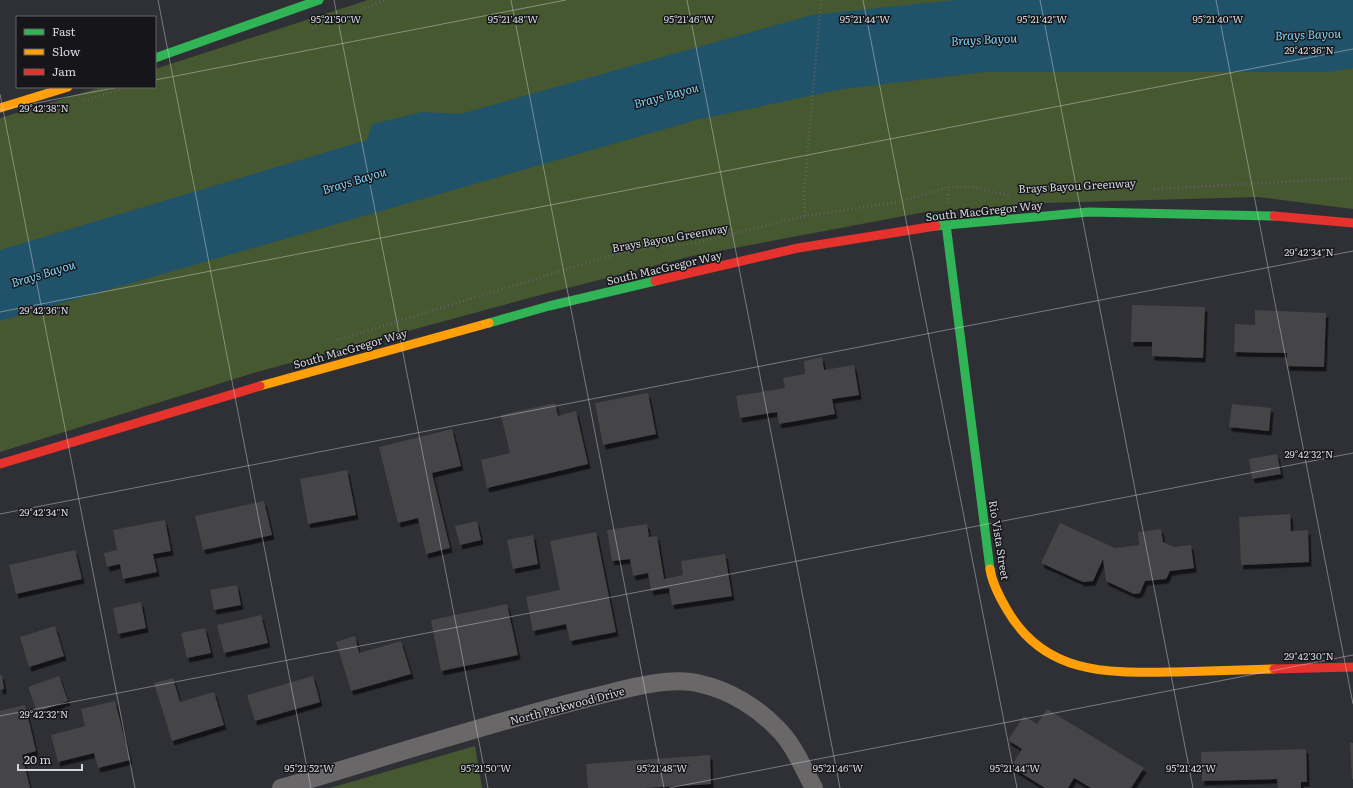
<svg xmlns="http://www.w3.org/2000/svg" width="1353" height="788" font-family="Literata,serif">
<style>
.green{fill:#46582f}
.water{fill:#205369}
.building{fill:#454446;filter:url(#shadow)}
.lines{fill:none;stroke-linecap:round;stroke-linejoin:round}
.path{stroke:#636264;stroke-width:2.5;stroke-dasharray:1 3;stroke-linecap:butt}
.street{stroke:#696768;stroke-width:18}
.fast{stroke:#30b455;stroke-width:9}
.slow{stroke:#ff9f0a;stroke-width:9}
.jam{stroke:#e5322d;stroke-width:9}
.ticks{fill:none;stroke:#d4d5db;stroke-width:1;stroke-opacity:0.45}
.labels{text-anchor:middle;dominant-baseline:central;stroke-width:3;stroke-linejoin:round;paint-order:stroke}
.street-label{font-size:11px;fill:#d4d5db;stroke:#16161a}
.water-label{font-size:12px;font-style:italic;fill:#82d3f7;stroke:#16161a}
.ticks-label{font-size:10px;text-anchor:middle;fill:#d4d5db;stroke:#16161a;stroke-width:3;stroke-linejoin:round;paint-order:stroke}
</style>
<defs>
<filter id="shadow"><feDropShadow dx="2.5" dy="4.5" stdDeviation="0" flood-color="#0009"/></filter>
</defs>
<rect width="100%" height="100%" fill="#2f3035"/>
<path class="green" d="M368 0H1353V209L1258 197 1043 203 925 212 692 256 529 298 257 372 0 452V118L102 87H155V69Z
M475 746 482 788H330Z"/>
<path class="water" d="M955 0H1353V68L1328 72H986L843 89 696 120 0 321V250L367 140 372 124 422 112 460 114 812 15Z"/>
<path class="building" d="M1132 305 1205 307 1203 358 1152 356V342H1131Z
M1255 310 1326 313 1324 367 1287 366V353L1234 352 1235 324 1255 325Z
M822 357 824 370 854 365 859 395 832 399 835 414 779 424 777 412 740 418 736 396 785 388 783 378 805 374 804 361Z
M648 393 656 434 603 445 595 403Z
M555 403 558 416 576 411 588 464 487 488 481 460 510 453 501 415Z
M1232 404 1271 408 1269 431 1229 427Z
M452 429 461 466 432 473 450 548 426 554 418 518 398 523 379 447Z
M1277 454 1281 474 1252 479 1249 459Z
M347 470 356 515 308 524 300 479Z
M264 501 272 535 203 550 195 516Z
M1290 514 1291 531 1308 530 1309 562 1241 565 1239 517Z
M165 520 171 551 153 554 157 572 123 579 120 564 107 567 104 553 117 550 113 530Z
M477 521 481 540 460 545 455 526Z
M1060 523 1115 548 1139 545 1138 532 1161 529 1163 542 1174 547 1191 545 1194 568 1170 571 1166 579 1145 581 1140 593 1134 594 1106 581 1103 559 1093 581 1083 582 1041 563Z
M647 524 649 537 657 536 664 579 683 575 681 561 725 554 732 596 672 605 669 588 651 591 648 573 633 576 630 559 612 561 607 530Z
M596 532 616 632 570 641 566 624 533 631 526 597 560 590 550 541Z
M533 535 538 564 513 569 507 540Z
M75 550 82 579 16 594 9 565Z
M237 585 241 605 214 610 210 590Z
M141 602 146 628 118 634 113 608Z
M507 604 518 655 441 671 431 620Z
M261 615 268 643 224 653 217 625Z
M55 626 64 656 29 667 20 637Z
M205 628 211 653 187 658 181 633Z
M355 636 359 653 401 641 411 674 351 691 336 642Z
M0 675H2L4 689 0 690Z
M59 676 68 701 37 712 28 687Z
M313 676 320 702 255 721 247 695Z
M173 678 180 702 214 692 224 725 172 741 154 683Z
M115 701 130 760 98 768 94 753 58 762 51 735 85 726 81 709Z
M25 705 36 751 22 755 30 788H0V711Z
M1047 709 1144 768 1131 788H1091L1074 778 1068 788H1045L1011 767 1022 749 1008 740 1024 716 1037 724Z
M1350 743H1353V779H1352Z
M1306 749 1307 782H1301V788H1278L1277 779 1202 781 1201 752Z
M710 755 711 784 645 788H588L586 764Z"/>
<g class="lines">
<path class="path" d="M312 28 386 0
M84 101 127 87
M1154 189 1353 178
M947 203 949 187
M805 216 804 194 821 0
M337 340 619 253 656 247 691 244 805 216 898 202 949 187H975L996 193 1009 195"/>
<path class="street" d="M281 788C382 758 483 725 585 699 619 691 667 675 701 684 729 690 758 708 778 729 794 745 803 768 814 788"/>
<path class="fast" d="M155 58 319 0
M946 224 990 569
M936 226 1089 212 1274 216
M489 323 549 306 655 281"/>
<path class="slow" d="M0 108 68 87
M260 386 489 323
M990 569C992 583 999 596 1006 608 1044 676 1109 673 1176 672 1209 671 1241 670 1274 669"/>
<path class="jam" d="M1274 216 1353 223
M655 281 798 248 936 226
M0 464 260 386
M1274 669 1353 667"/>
</g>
<path class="ticks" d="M158 0 311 788M334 0 488 788M511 0 664 788M687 0 840 788M863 0 1017 788M1040 0 1193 788M1216 0 1353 704M155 80 566 0M0 94 135 788M0 110 119 87M0 312 1353 49M0 514 1353 251M0 716 1353 453M669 788 1353 655"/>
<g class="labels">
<g class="street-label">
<text transform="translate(1077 185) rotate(-3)">Brays Bayou Greenway</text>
<text transform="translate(984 210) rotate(-6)">South MacGregor Way</text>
<text transform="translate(670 237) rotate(-10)">Brays Bayou Greenway</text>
<text transform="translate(664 267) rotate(-13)">South MacGregor Way</text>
<text transform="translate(350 348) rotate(-16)">South MacGregor Way</text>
<text transform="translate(1000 540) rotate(81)">Rio Vista Street</text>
<text transform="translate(567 705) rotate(-15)">North Parkwood Drive</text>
</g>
<g class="water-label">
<text transform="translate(1308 34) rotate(-2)">Brays Bayou</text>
<text transform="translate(984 39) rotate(-3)">Brays Bayou</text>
<text transform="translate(666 95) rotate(-15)">Brays Bayou</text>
<text transform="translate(354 180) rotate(-17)">Brays Bayou</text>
<text transform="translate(43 273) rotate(-17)">Brays Bayou</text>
</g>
</g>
<g class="ticks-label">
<text x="336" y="23">95°21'50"W</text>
<text x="513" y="23">95°21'48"W</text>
<text x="689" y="23">95°21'46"W</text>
<text x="865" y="23">95°21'44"W</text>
<text x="1042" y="23">95°21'42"W</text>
<text x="1218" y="23">95°21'40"W</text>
<text x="1309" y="54">29°42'36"N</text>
<text x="44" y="112">29°42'38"N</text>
<text x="1309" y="256">29°42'34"N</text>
<text x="44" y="314">29°42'36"N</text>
<text x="1309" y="458">29°42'32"N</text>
<text x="44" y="516">29°42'34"N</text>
<text x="1309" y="660">29°42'30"N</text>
<text x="44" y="718">29°42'32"N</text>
<text x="309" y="772">95°21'52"W</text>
<text x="486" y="772">95°21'50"W</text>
<text x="662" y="772">95°21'48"W</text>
<text x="838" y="772">95°21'46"W</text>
<text x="1015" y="772">95°21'44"W</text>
<text x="1191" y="772">95°21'42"W</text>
</g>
<rect x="16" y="16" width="140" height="72" fill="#16161a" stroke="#626267"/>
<rect x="24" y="29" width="20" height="6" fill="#30b455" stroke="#626267"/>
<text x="52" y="36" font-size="12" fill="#d4d5db">Fast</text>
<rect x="24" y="49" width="20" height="6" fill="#ff9f0a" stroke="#626267"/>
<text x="52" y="56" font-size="12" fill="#d4d5db">Slow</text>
<rect x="24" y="69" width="20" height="6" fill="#e5322d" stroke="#626267"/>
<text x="52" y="76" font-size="12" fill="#d4d5db">Jam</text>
<path d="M18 764v6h64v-6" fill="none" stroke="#d4d5db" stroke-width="2"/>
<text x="24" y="764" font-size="12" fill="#d4d5db" stroke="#16161a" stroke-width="3" paint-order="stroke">20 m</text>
</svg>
